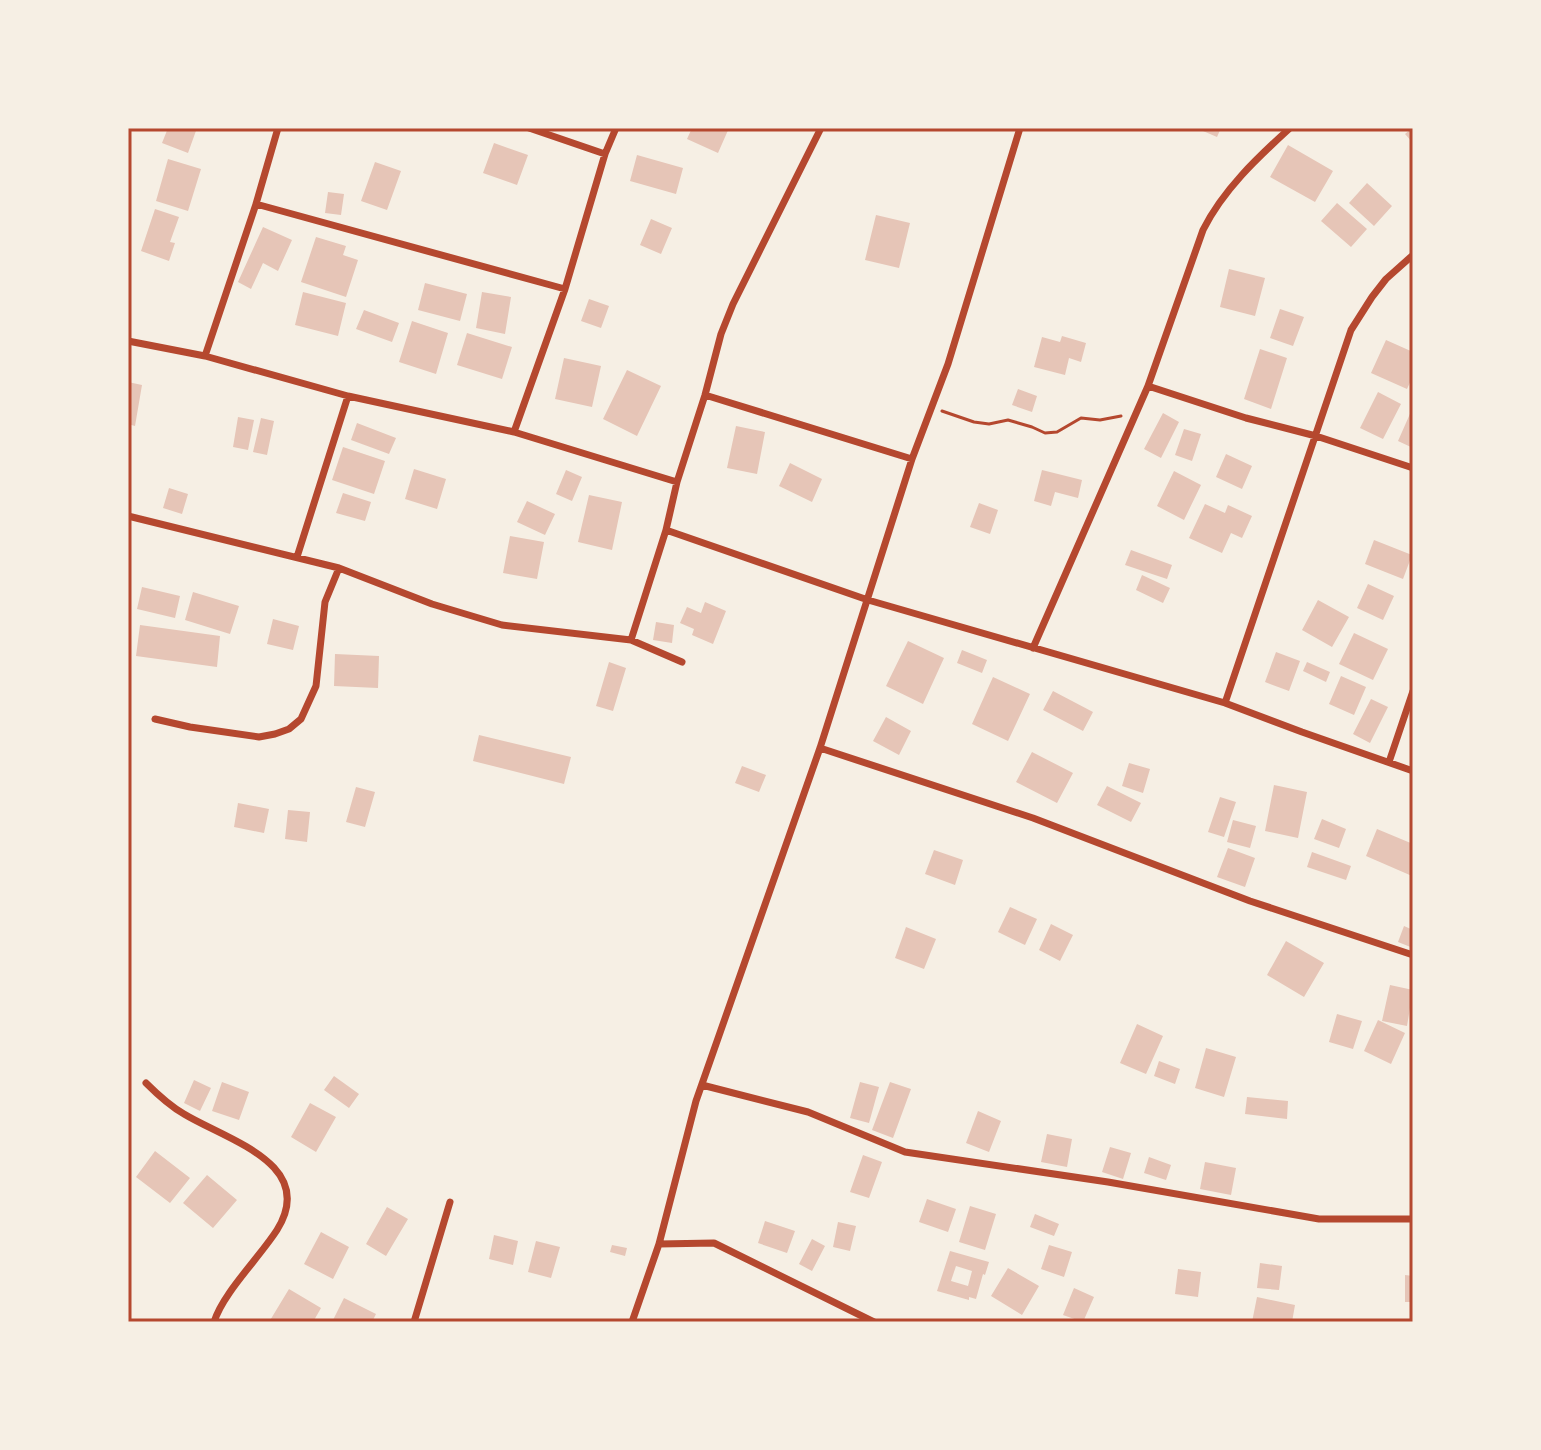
<svg xmlns="http://www.w3.org/2000/svg" width="1541" height="1450" font-family="'IBM Plex Sans',sans-serif">
<style>
.building{fill:#e6c5b7;fill-rule:evenodd}
.lines{fill:none;stroke-linecap:round;stroke-linejoin:round}
.path{stroke:#b5482f;stroke-width:3}
.minor{stroke:#b5482f;stroke-width:7}
.neatline{fill:none;stroke:#b5482f;stroke-width:3}
</style>
<rect width="100%" height="100%" fill="#f6efe4"/>
<path class="building" d="M168 128H197L188 153 162 143Z
M692 128H729L718 153 687 139Z
M1196 128H1221L1217 137Z
M1412 128H1413V143L1405 134Z
M494 143 528 155 517 185 483 173Z
M1288 145 1333 171 1315 202 1270 177Z
M637 155 683 168 676 194 630 181Z
M168 159 201 169 188 211 156 201Z
M375 162 401 171 387 210 361 201Z
M1367 183 1392 206 1374 226 1349 203Z
M328 192 344 194 341 215 325 213Z
M1337 203 1367 229 1351 247 1321 221Z
M155 209 179 217 170 242 175 243 169 261 141 251Z
M876 215 910 223 899 268 865 260Z
M651 219 672 228 661 254 640 245Z
M263 227 292 240 278 271 263 263 251 289 238 282Z
M316 237 346 246 343 255 358 260 346 297 301 282Z
M1229 269 1265 278 1255 316 1220 307Z
M425 283 467 294 460 321 418 310Z
M303 292 346 303 338 336 295 325Z
M482 292 511 297 505 334 476 328Z
M589 299 609 306 601 328 581 321Z
M1280 309 1304 317 1293 346 1270 338Z
M364 310 399 323 392 342 356 329Z
M412 321 448 333 436 374 399 362Z
M467 333 512 347 502 379 457 365Z
M1062 336 1086 343 1081 362 1069 358 1065 375 1034 367 1042 337 1060 342Z
M1386 340 1413 352V376L1407 389 1371 373Z
M1260 349 1287 358 1271 409 1244 399Z
M564 358 601 366 592 407 555 399Z
M627 370 661 386 637 436 603 419Z
M128 382 142 385 135 426 128 424Z
M1018 389 1037 396 1032 412 1012 405Z
M1378 392 1401 404 1383 439 1360 428Z
M1413 407V448L1398 441Z
M1163 413 1179 422 1161 458 1144 449Z
M238 417 254 420 248 450 233 447Z
M261 418 274 421 267 455 253 452Z
M357 423 396 438 389 454 351 440Z
M736 426 765 432 757 474 727 468Z
M1184 429 1201 434 1192 461 1175 455Z
M343 447 385 461 374 494 332 480Z
M1226 454 1252 466 1242 489 1216 477Z
M790 463 822 479 812 502 779 486Z
M414 469 446 479 437 509 405 499Z
M566 470 582 477 572 501 556 494Z
M1042 470 1082 480 1078 498 1055 492 1051 506 1034 501Z
M1174 471 1201 485 1184 520 1157 506Z
M169 488 188 494 182 514 163 508Z
M343 493 371 502 365 521 336 513Z
M589 495 622 502 612 550 578 542Z
M527 501 555 514 545 535 517 522Z
M979 503 998 510 990 534 970 527Z
M1205 504 1225 513 1228 505 1252 516 1242 538 1231 533 1222 553 1189 538Z
M510 536 544 542 537 579 503 573Z
M1374 540 1412 555 1403 579 1365 564Z
M1131 550 1172 565 1167 579 1125 565Z
M1142 575 1170 588 1163 603 1136 590Z
M1368 584 1394 596 1383 620 1357 608Z
M142 587 180 596 175 618 137 609Z
M193 592 239 606 230 634 185 620Z
M1318 600 1349 617 1332 647 1302 630Z
M705 602 726 611 713 644 692 635 694 629 680 623 687 607 701 613Z
M273 619 299 626 293 650 267 644Z
M656 622 674 625 672 643 653 640Z
M140 625 220 636 217 667 136 656Z
M1354 633 1388 649 1373 680 1339 664Z
M908 641 944 658 923 704 886 686Z
M962 650 987 660 982 673 957 663Z
M1276 652 1300 661 1289 691 1265 682Z
M335 654 379 656 378 688 334 686Z
M609 662 626 668 613 711 596 706Z
M1307 662 1330 672 1326 682 1303 671Z
M1341 676 1366 687 1354 715 1329 704Z
M993 677 1030 694 1008 741 972 724Z
M1053 691 1093 712 1083 731 1043 710Z
M1371 699 1388 707 1370 743 1353 734Z
M886 717 911 731 899 755 873 741Z
M479 735 571 757 564 784 473 761Z
M1032 752 1073 773 1057 803 1016 782Z
M1129 763 1150 769 1143 793 1122 786Z
M742 766 766 775 759 792 735 783Z
M1274 785 1307 792 1298 838 1265 831Z
M1107 786 1141 803 1131 822 1097 805Z
M356 787 375 792 365 827 346 822Z
M1220 797 1236 802 1224 837 1208 832Z
M238 803 269 809 264 833 234 827Z
M288 810 310 812 307 842 285 839Z
M1322 819 1346 829 1339 848 1314 839Z
M1233 820 1256 826 1250 848 1227 842Z
M1377 829 1413 844 1412 876 1366 856Z
M1228 848 1255 858 1245 887 1217 877Z
M934 850 963 860 955 885 925 874Z
M1312 852 1351 866 1346 880 1307 867Z
M1010 907 1037 919 1025 945 998 932Z
M1051 924 1073 935 1060 961 1039 950Z
M1404 926 1413 930V948L1398 942Z
M906 927 936 939 924 969 895 958Z
M1286 941 1324 963 1304 997 1267 975Z
M1390 985 1413 990 1407 1026 1382 1021Z
M1337 1014 1362 1021 1353 1049 1329 1042Z
M1378 1020 1405 1033 1391 1064 1364 1051Z
M1137 1024 1163 1036 1146 1074 1120 1063Z
M1206 1048 1236 1057 1224 1097 1195 1088Z
M1159 1061 1180 1069 1175 1084 1154 1076Z
M334 1076 359 1094 349 1108 324 1090Z
M194 1080 211 1088 200 1111 184 1103Z
M222 1082 249 1092 239 1120 212 1111Z
M860 1082 879 1087 869 1123 850 1118Z
M890 1082 911 1089 893 1138 872 1130Z
M1247 1097 1288 1101 1287 1119 1245 1114Z
M310 1103 336 1117 316 1152 291 1137Z
M978 1111 1001 1121 989 1152 966 1143Z
M1047 1134 1072 1139 1067 1167 1041 1162Z
M1110 1147 1131 1153 1123 1179 1102 1172Z
M155 1151 190 1178 170 1203 136 1177Z
M863 1155 882 1162 869 1198 850 1192Z
M1149 1157 1171 1165 1166 1180 1144 1173Z
M1205 1162 1236 1168 1231 1195 1200 1189Z
M207 1175 237 1200 213 1228 183 1203Z
M927 1199 956 1209 948 1232 919 1222Z
M970 1206 996 1214 985 1250 959 1242Z
M387 1207 408 1219 386 1256 366 1244Z
M1035 1214 1059 1224 1054 1236 1030 1227Z
M765 1221 795 1231 787 1253 758 1243Z
M838 1222 856 1226 850 1251 833 1247Z
M321 1232 349 1247 333 1279 304 1264Z
M494 1235 518 1241 513 1265 489 1259Z
M812 1239 825 1246 812 1271 799 1264Z
M536 1241 560 1247 551 1278 528 1272Z
M612 1245 627 1248 625 1256 610 1252Z
M1049 1245 1072 1252 1064 1277 1041 1269Z
M950 1251 989 1262 985 1275 983 1274 976 1299 969 1297V1300L937 1291ZM956 1266 972 1271 968 1286 951 1281Z
M1260 1263 1282 1266 1279 1290 1257 1288Z
M1008 1268 1039 1286 1022 1315 991 1296Z
M1178 1269 1201 1272 1198 1297 1175 1294Z
M1405 1275 1413 1276V1302H1405Z
M1074 1288 1094 1297 1083 1322 1063 1315Z
M289 1289 321 1308 313 1322H269Z
M1257 1297 1295 1305 1292 1322H1252Z
M344 1298 376 1314 372 1322H332Z"/>
<g class="lines">
<path class="path" d="M942 411 974 422 989 424 1008 420 1032 427 1045 433 1057 432 1081 418 1100 420 1121 416"/>
<path class="minor" d="M529 128 605 154
M256 204 565 289
M128 341 205 356 348 396 514 432 677 482
M205 356 256 204 278 128
M1148 386 1246 418 1316 436 1413 468
M705 395 912 459
M514 432 565 289 605 154 616 128
M128 516 339 568 432 604 502 625 631 640 682 662
M666 530 868 600 1225 703 1302 732 1413 771
M297 557 348 396
M631 640 666 530 677 482 705 395 721 334 733 304 821 128
M1033 648 1148 386 1203 230C1223 190 1257 158 1290 128
M1225 703 1351 330 1372 297 1386 279 1413 255
M155 719 190 727 259 737 275 734 289 729 301 719 316 686 325 602 339 568
M820 748 1033 818 1250 901 1413 955
M1389 762 1413 691
M146 1083C158 1095 170 1106 184 1114 227 1140 318 1164 277 1230 259 1258 223 1293 214 1322
M702 1085 808 1112 905 1152 1108 1182 1319 1219H1413
M659 1244 714 1243 874 1322
M414 1322 450 1202
M632 1322 659 1244 696 1101 820 748 912 459 948 364 1020 128"/>
</g>
<rect width="1541" height="1450" fill="none" stroke="#f6efe4" stroke-width="260"/>
<rect x="130" y="130" width="1281" height="1190" class="neatline"/>
</svg>
